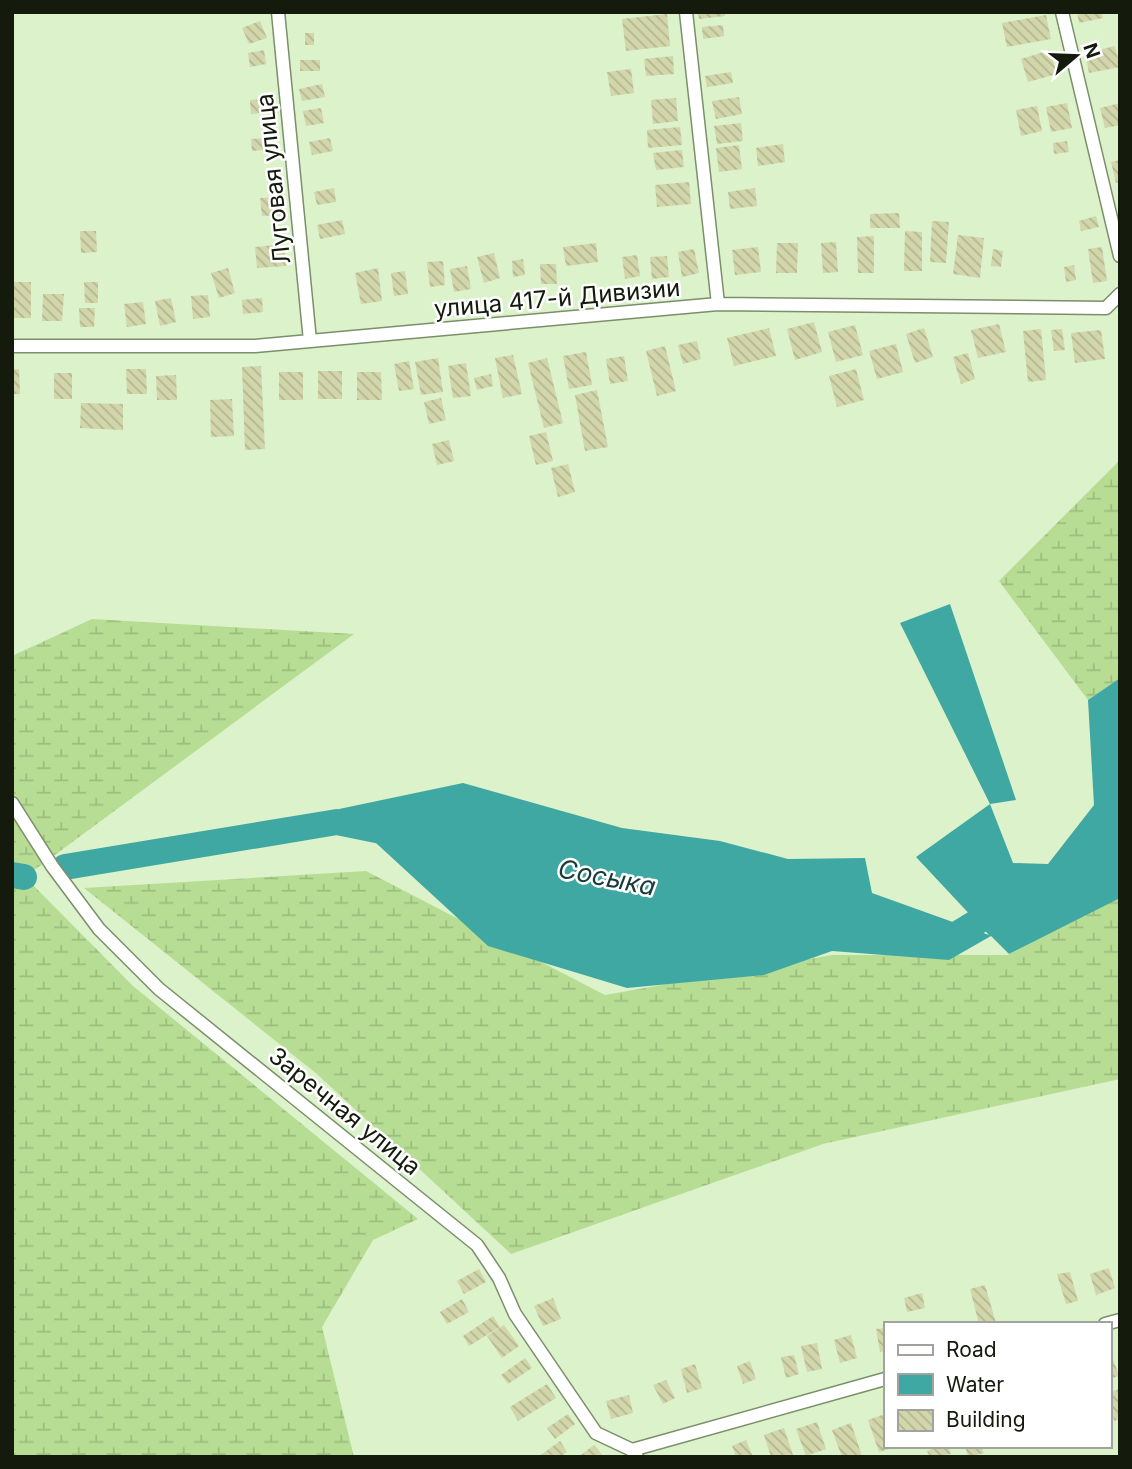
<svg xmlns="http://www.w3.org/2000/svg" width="1132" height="1469" font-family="Inter,sans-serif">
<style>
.wetland{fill:url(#wetland-marsh)}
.water{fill:#40a8a3}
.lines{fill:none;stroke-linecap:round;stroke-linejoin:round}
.river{stroke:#40a8a3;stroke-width:26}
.building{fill:url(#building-back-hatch)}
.minor-casing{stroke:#7b8f6a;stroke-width:15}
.minor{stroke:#fff;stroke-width:12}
.labels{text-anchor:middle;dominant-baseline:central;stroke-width:5;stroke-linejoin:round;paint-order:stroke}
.street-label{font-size:24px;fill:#141b0d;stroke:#fff}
.water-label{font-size:26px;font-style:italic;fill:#1a3a38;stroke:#fff}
</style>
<defs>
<pattern id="wetland-marsh" width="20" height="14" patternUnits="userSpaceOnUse" patternTransform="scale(1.75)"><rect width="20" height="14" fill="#b6dd93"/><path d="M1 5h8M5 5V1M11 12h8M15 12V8" fill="none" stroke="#9cbd7e"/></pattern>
<pattern id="building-back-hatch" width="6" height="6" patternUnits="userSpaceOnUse" patternTransform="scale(1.75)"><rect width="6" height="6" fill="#d2d6aa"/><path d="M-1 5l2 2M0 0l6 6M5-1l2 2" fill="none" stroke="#b3b791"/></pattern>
</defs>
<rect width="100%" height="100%" fill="#dcf2ca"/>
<path class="wetland" d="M1120 460V678L1088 700 999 581Z
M92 619 354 634 25 877 133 986 418 1219 373 1240 322 1327 354 1457H12V656Z
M366 871 605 995 832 955H1008L1120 895V1079L823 1144 511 1254 317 1074 84 888Z"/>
<path class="water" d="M950 604 1016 800 990 804 1013 863 1048 864 1094 805 1088 700 1120 678V898L1009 954 991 936 949 960 832 951 764 975 627 988 488 946 339 809 463 783 622 828 720 841 788 859 865 858 872 893 989 935 916 857 990 804 900 623Z"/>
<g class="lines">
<path class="river" d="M65 867 337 822 391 833
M12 875 24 877
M937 943 941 944 1006 904"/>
</g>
<path class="building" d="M698 12H725V16L699 19Z
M1077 12H1101L1103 18 1079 23Z
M667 14 670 46 626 51 622 19Z
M1046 15 1051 39 1007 47 1002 23Z
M260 21 267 38 249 44 242 28Z
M723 25 724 36 703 39 702 27Z
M305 33H314V45H305Z
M1115 46 1120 67 1089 73 1085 53Z
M264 50 266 64 250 67 248 53Z
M1050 50 1057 74 1028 82 1021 59Z
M673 56 674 74 646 76 644 59Z
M300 60H320V71H300Z
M631 69 634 93 611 96 607 72Z
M731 72 733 83 707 87 705 76Z
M322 84 325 97 302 101 299 89Z
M739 97 742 114 716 119 712 101Z
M676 98 678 121 653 124 651 100Z
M268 99 270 112 251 114 250 100Z
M1067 103 1072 128 1051 132 1046 107Z
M1120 103V125L1105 128 1100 108Z
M1037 106 1042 131 1021 136 1016 110Z
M321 108 324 123 306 126 303 111Z
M741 123 743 141 717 144 714 126Z
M680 127 682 145 648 148 647 130Z
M272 138 273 149 252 151 251 139Z
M330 138 333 151 312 155 309 142Z
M1067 141 1069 152 1054 154 1053 143Z
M783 144 785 162 758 166 756 148Z
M739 145 742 169 719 172 716 148Z
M682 150 684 167 656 170 653 153Z
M1120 160V182L1116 183 1111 162Z
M689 182 691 204 657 207 655 185Z
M334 188 336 202 317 205 314 192Z
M755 188 757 206 730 209 728 192Z
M280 197 281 215 262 216 260 198Z
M899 213 900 228H870V214Z
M1096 216 1099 227 1081 231 1079 221Z
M342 220 345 234 320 239 317 225Z
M932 221 949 222 946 263 930 262Z
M80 231H96L97 252 81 253Z
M905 231 922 232V271H904Z
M958 235 984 238 980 278 953 274Z
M874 236V273H858L857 237Z
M836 242 838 272 823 273 821 243Z
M596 243 598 262 566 266 563 247Z
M777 243H798L797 273H776Z
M284 244 286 266 257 268 255 247Z
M758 247 761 272 735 275 732 250Z
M1102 247 1107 281 1093 283 1088 249Z
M694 249 699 273 682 277 678 252Z
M993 249 1003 251 1001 267 991 266Z
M494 253 500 278 484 283 477 257Z
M637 255 640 276 625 279 622 257Z
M667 256 669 277 652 279 650 257Z
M523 259 525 275 513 277 512 261Z
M443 261 445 285 430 287 427 262Z
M540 264H556L557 284H541Z
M1074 265 1076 280 1066 282 1064 267Z
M467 266 471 289 454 292 450 269Z
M228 268 235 293 219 298 211 273Z
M378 268 382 301 361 304 355 273Z
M405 271 408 294 394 296 391 273Z
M13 282H31V318H13Z
M84 282H98V303H85Z
M43 294H64L62 321H42Z
M208 295 210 317 193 319 191 296Z
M171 298 176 322 160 326 155 301Z
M262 298 263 312 243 314 242 300Z
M143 302 146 324 127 327 124 304Z
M79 308H95L94 327H80Z
M814 322 822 352 795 360 787 329Z
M999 324 1006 352 978 358 971 330Z
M855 325 863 355 836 362 828 332Z
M769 328 776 356 734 366 727 338Z
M924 328 933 357 915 363 906 334Z
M1041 329 1046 380 1028 382 1023 331Z
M1062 329 1065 350 1054 351 1051 330Z
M1101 330 1105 359 1075 363 1071 333Z
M697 341 701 359 683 364 678 345Z
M896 344 903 372 877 379 869 351Z
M665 346 676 391 657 396 646 351Z
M586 352 592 385 569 389 563 356Z
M968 353 975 379 961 384 953 357Z
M513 355 522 394 503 398 495 358Z
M624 356 628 381 610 384 606 359Z
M438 358 443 392 421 395 415 362Z
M547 358 563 423 544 428 528 363Z
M409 361 414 389 399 391 394 364Z
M466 363 471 396 453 398 448 366Z
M261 366 265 449 245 450 242 367Z
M12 369H19L20 394H12Z
M126 369H146L147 394H127Z
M856 369 864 400 837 407 829 376Z
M318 371H342V399H318Z
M279 372H303V400H279Z
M357 372H381L382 400H357Z
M54 373H72V399H54Z
M491 374 493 386 477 390 474 378Z
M176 375 177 400H157L156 376Z
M597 390 608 447 585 451 575 395Z
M441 398 446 420 429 424 424 402Z
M232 399 234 436 211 437 210 400Z
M81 403 123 404V430L80 428Z
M546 432 553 461 536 465 529 436Z
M449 440 454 461 437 465 432 444Z
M568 464 575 492 558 497 551 468Z
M1109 1268 1115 1288 1096 1295 1090 1274Z
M479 1269 486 1282 464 1294 457 1281Z
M1070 1272 1078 1301 1066 1304 1057 1274Z
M985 1285 996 1323 979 1324 970 1289Z
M922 1293 925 1308 907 1312 904 1298Z
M553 1298 561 1319 543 1326 534 1306Z
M462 1299 469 1312 447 1324 440 1312Z
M493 1316 500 1327 469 1346 463 1336Z
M504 1325 519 1346 502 1358 487 1336Z
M885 1328V1351L880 1352 876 1329Z
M851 1335 857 1358 840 1363 834 1340Z
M817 1343 822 1369 807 1372 801 1346Z
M1109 1347 1119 1376 1109 1379Z
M794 1355 799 1374 786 1378 781 1357Z
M525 1358 532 1368 508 1384 501 1375Z
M750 1361 756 1379 743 1384 737 1366Z
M695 1364 702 1388 687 1393 681 1369Z
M666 1380 675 1398 663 1404 653 1385Z
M547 1384 556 1398 518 1421 510 1407Z
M1120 1389V1419L1114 1421 1109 1392Z
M629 1395 633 1413 611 1419 606 1401Z
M568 1414 575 1424 555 1439 547 1428Z
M885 1414V1446L896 1447 879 1452 868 1420Z
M817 1422 826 1449 806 1456 796 1429Z
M851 1423 862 1456 842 1457 832 1430Z
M784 1428 793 1455 771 1457 764 1435Z
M746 1440 753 1457H736L732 1446Z
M560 1441 567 1452 560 1457H538Z
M594 1445 604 1457H578Z
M939 1446H948L951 1454 930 1457 927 1451Z
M965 1446H981L984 1453 968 1457Z"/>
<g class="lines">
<defs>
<path id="minor" d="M278 12 310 341
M686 12 718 304
M1062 12 1120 256
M12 346H255L718 304 1106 308 1120 294
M12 803 52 866 99 929 159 989 477 1245 499 1278 515 1314 596 1433 632 1450 637 1457
M1105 1324 1120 1320
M632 1450 885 1379"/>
</defs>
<use href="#minor" class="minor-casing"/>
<use href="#minor" class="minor"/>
</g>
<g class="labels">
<g class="street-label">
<text transform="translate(273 179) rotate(-96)">Луговая улица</text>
<text transform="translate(557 298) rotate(-5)">улица 417-й Дивизии</text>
<text transform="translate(345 1111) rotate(39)">Заречная улица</text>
</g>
<g class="water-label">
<text transform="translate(607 877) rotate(11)">Сосыка</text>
</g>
</g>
<rect width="1132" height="1469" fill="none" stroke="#141b0d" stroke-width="28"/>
<rect x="884" y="1322" width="228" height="126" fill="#ffffff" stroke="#a1a49e" stroke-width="2"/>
<rect x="898" y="1345" width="35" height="10" fill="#ffffff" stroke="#a1a49e" stroke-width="2"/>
<text x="946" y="1357" font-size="21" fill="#141b0d">Road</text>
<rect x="898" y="1374" width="35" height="21" fill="#40a8a3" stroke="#a1a49e" stroke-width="2"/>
<text x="946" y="1392" font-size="21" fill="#141b0d">Water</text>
<rect x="898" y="1410" width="35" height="21" fill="url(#building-back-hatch)" stroke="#a1a49e" stroke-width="2"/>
<text x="946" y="1427" font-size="21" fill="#141b0d">Building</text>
<g transform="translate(1076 56) rotate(71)" stroke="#ffffff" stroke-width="5" paint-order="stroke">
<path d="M0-5L12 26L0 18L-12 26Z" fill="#141b0d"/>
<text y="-10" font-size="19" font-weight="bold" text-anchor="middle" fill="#141b0d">N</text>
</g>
</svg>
